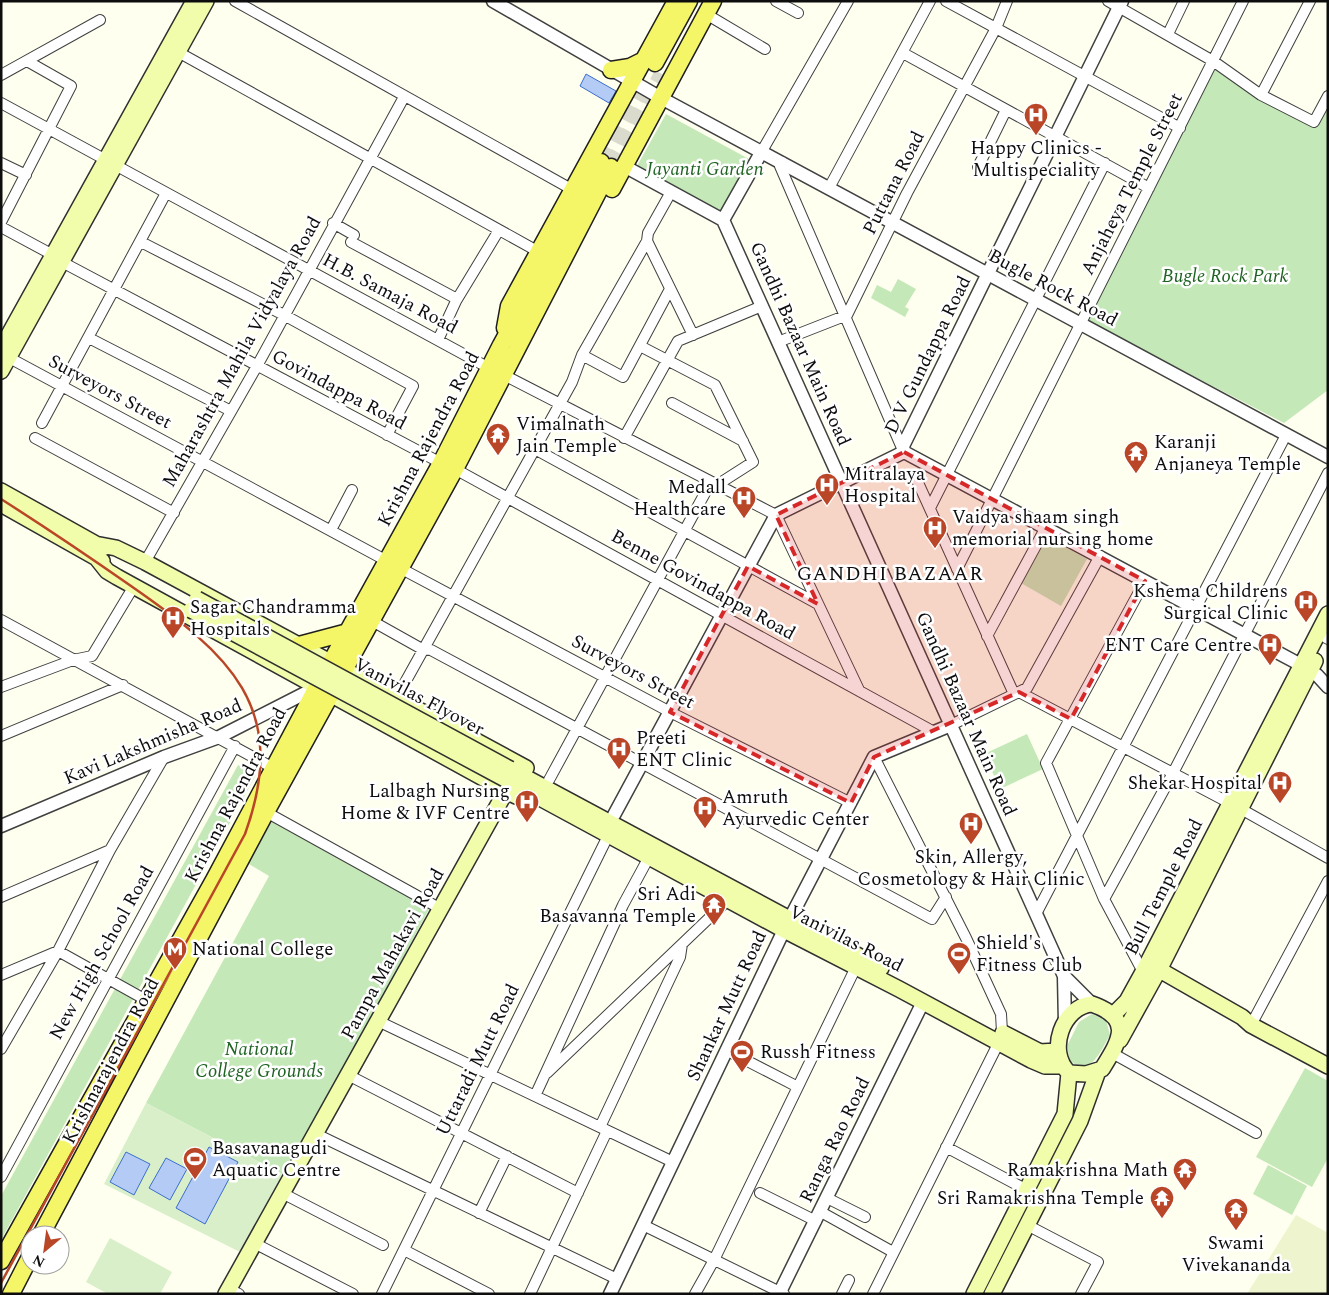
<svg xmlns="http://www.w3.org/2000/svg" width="1329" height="1295" font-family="Spectral,serif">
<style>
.farmland{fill:#eef4ce}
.green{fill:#c5e8b8}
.pitch{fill:#d9efca}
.water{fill:#b4ccf5;stroke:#3c6eca}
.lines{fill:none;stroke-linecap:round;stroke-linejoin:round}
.primary-tunnel{stroke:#dadbcc;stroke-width:16;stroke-dasharray:16 8;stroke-linecap:butt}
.minor-casing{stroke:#404040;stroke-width:12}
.tertiary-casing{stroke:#404040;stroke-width:15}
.secondary-casing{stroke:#2f2f2f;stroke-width:18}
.primary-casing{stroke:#1e1e1e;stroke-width:19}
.minor{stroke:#fff;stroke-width:10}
.tertiary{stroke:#fff;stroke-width:12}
.secondary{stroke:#f1fdaa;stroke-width:15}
.primary{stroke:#f4f567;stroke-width:16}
.rail{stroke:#ba4628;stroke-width:2.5}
.secondary-bridge-casing{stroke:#2f2f2f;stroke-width:18;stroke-linecap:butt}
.secondary-bridge{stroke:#f1fdaa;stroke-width:15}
.marked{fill:#d62828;fill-opacity:0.2;stroke:#d62828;stroke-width:4;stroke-dasharray:10 6;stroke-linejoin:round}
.labels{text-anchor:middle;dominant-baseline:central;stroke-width:5;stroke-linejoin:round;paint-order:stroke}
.poi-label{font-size:19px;fill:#0d0d0d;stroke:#fff;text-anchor:start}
.park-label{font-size:19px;font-style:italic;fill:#1f6322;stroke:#fff}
.street-label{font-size:19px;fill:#0d0d0d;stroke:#fff}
.neighbourhood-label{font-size:20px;letter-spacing:1px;fill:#0d0d0d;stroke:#fff}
</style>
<rect width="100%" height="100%" fill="#feffee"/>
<path class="farmland" d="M1296 1215 1328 1233V1294H1247Z"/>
<path class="green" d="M1216 67 1315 125 1328 102V390L1284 423 1087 321Z
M666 114 749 159 721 211 637 166Z
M898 279 916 289 905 307 909 309 905 317 871 298 877 285 891 292Z
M1047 537 1087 559 1061 606 1021 583Z
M1027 734 1043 769 1000 789 984 754Z
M238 765 256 775 1 1240V1196Z
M276 813 434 900 286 1176 146 1103 269 876 249 864Z
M1092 1014 1106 1020 1110 1035C1101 1050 1091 1078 1070 1061L1067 1046 1079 1022Z
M1305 1068 1328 1081V1158L1312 1187 1256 1157Z
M1268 1165 1307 1186 1292 1215 1253 1194Z"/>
<path class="pitch" d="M146 1103 286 1176 244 1254 104 1184Z
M110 1238 172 1272 160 1294H108L86 1282Z"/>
<path class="water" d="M586 74 616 91 609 103 580 86Z
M209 1147 238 1162 205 1224 176 1208Z
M126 1152 150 1164 134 1195 110 1182Z
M166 1158 187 1169 170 1200 149 1188Z"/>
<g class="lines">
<path class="primary-tunnel" d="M601 162 641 89
M611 167 662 74"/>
<defs>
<path id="minor" d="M235 1 573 190
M776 1 798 13
M946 1 1180 128
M1108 1 1213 61 1261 95 1314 122 1328 96
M706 14 765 49
M1168 34 1184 1
M178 52 539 252
M903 53 1149 188
M1 75 100 20
M1261 95 1310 1
M1 103 489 368
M762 151 848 1
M782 162 780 166 902 448
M1 163 26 175
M978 167 1006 110
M829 188 930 1
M1 222 71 86 27 61
M333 223 354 235
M1 227 53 255
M647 241 693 335
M141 242 284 315 413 386 387 435
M351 242 457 299
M62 262 441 463
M89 338 231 411
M438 340 456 301 499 230
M778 342 847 315 907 193 996 28 1007 1
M640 346 715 385 753 462 717 485
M4 355 387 561
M582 355 623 377 670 289
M504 375 776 515 859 690
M672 403 743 441
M42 423 166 193
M35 438 174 513
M624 438 678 341 762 306
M533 448 818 604
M455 469 934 732
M915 476 1014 694
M930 508 1105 163
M331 530 352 490
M145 562 257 366 404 97
M400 568 672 713 851 803
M957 569 1243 1
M1 620 277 770
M372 621 422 649 431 650 932 919 946 897
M987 636 1046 527
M1326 638 1328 639
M1 687 73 660 92 656 134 586
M1019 692 1241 809 1328 858
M397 697 572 382 582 355 647 241 648 233 671 192
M951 725 1027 688 1100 556
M1 736 123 685
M874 757 966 938 1001 1014 1002 1032
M549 780 711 482
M266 812 441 909
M1 897 110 850
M1104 899 1173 773 1328 473
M1036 914 1286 435
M1143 972 1104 899 1046 763 1145 581
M1 975 58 951 146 1000
M378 1021 673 1162
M1251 1025 1328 881
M1 1049 58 951 110 850 164 757
M728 1051 796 1086
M1112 1053 1256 1133
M547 1073 682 944
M348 1075 578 1193
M535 1096 623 905 649 857
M600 1127 680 957 682 944 728 900
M316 1134 617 1279
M946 1147 1027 1190
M1 1177 235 746
M282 1193 383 1245
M760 1193 816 1221
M827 1198 865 1217
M821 1212 893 1252
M479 1213 507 1156
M643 1225 784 1294
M1027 1225 1098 1262 1081 1294
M254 1243 353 1294
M404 1250 489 1294
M229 1289 239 1294
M382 1294 605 842
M530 1294 607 1131
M695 1294 714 1260 856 967
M842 1294 849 1280
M873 1294 999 1042"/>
<path id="tertiary" d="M493 1 661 98 1328 457
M624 166 723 220
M723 220 1064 976 1092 1004
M723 220 762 151
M904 452 903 446 1122 1
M904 452 1301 665 1317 675 1328 687
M614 815 776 515 904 452
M1 826 164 757 219 737 317 687
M1064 976 1065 1024
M610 1294 784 930 874 757 951 725
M779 1294 923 1002"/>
<path id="secondary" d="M1 349 194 1
M1 371 206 1
M1 491 103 548
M1 504 102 561
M95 544 116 548 145 562 526 768
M95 556 107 571 117 577 516 796
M510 769 881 968
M505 779 784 930 899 989 1031 1060 1045 1066H1062
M1151 965 1242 1017 1251 1025 1328 1066
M1092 1004C1134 1019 1120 1040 1102 1069L1086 1074 1069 1073C1046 1051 1063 1006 1092 1004Z
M1113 1015 1127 1001 1143 972 1328 614
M1003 1033 1040 1052 1057 1051
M1120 1040 1162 964 1315 661
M226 1294 506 791
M974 1294 1065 1114 1069 1073
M992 1294 1080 1121 1098 1071"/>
<path id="primary" d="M655 63 689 1
M611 70 630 67 644 60
M612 189 713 1
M505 328 509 306 676 1
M299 645 348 632
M41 1235 266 812 455 469 611 167
M1 1261 214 880 317 687 441 463 501 345 601 162
M11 1294 30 1257"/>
</defs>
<use href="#minor" class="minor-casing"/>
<use href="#tertiary" class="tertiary-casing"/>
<use href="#secondary" class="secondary-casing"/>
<use href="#primary" class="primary-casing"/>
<use href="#minor" class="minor"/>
<use href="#tertiary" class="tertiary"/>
<use href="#secondary" class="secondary"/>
<use href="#primary" class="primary"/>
<path class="rail" d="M1 499C45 527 88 556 131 586 229 654 291 707 245 834L1 1283"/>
<defs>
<path id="secondary-bridge" d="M197 599 510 769
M191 610 505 779"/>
</defs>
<use href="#secondary-bridge" class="secondary-bridge-casing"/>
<use href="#secondary-bridge" class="secondary-bridge"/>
</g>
<path class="marked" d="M904 452 1145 581 1071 719 1019 692 874 757 851 803 670 712 748 566 818 604 776 515Z"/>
<defs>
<symbol id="hospital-pin" viewBox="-11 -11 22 30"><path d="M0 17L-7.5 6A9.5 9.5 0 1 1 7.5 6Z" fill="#ba4628" stroke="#fff"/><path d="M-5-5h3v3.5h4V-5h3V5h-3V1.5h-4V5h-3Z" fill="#fff"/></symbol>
<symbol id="temple-pin" viewBox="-11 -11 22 30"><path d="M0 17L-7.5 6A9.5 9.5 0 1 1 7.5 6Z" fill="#ba4628" stroke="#fff"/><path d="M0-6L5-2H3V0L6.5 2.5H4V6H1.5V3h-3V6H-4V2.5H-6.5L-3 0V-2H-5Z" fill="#fff"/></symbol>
<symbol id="metro-pin" viewBox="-11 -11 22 30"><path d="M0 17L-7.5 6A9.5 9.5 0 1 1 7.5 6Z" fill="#ba4628" stroke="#fff"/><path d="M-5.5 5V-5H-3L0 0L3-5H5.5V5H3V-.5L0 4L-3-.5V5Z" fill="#fff"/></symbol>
<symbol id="stadium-pin" viewBox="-11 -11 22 30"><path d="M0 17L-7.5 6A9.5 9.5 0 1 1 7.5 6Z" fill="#ba4628" stroke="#fff"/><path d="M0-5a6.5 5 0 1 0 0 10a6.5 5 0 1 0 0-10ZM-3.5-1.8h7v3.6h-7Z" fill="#fff"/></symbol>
</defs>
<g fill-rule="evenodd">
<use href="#hospital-pin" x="1022" y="101" width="28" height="38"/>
<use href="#temple-pin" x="484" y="421" width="28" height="38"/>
<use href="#temple-pin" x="1122" y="439" width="28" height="38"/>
<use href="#hospital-pin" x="813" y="471" width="28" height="38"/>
<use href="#hospital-pin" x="730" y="484" width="28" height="38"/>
<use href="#hospital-pin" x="921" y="514" width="28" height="38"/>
<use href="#hospital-pin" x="1292" y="588" width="28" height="38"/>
<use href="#hospital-pin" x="159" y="604" width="28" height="38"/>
<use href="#hospital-pin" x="1256" y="631" width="28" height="38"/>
<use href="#hospital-pin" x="605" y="735" width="28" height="38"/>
<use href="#hospital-pin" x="1266" y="769" width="28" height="38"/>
<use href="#hospital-pin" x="513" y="788" width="28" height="38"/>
<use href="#hospital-pin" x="691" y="794" width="28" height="38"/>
<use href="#hospital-pin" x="957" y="810" width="28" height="38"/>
<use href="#temple-pin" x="700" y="891" width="28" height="38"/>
<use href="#metro-pin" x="161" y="935" width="28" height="38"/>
<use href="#stadium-pin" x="945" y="940" width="28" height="38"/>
<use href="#stadium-pin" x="728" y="1038" width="28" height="38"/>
<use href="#stadium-pin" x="181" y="1145" width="28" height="38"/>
<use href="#temple-pin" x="1171" y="1156" width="28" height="38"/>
<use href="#temple-pin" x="1148" y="1184" width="28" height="38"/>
<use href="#temple-pin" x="1222" y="1196" width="28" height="38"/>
</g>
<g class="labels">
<g class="poi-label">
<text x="1036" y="148" text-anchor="middle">Happy Clinics -<tspan x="1036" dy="22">Multispeciality</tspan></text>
<text x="516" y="424">Vimalnath<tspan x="516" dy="22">Jain Temple</tspan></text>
<text x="1154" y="442">Karanji<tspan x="1154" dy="22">Anjaneya Temple</tspan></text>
<text x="844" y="474">Mitralaya<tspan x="844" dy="22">Hospital</tspan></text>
<text x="726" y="487" text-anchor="end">Medall<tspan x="726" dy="22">Healthcare</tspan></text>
<text x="952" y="517">Vaidya shaam singh<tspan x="952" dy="22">memorial nursing home</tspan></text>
<text x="1288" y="591" text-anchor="end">Kshema Childrens<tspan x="1288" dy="22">Surgical Clinic</tspan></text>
<text x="190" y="607">Sagar Chandramma<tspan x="190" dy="22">Hospitals</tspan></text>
<text x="1252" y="645" text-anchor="end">ENT Care Centre</text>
<text x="636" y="738">Preeti<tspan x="636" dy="22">ENT Clinic</tspan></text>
<text x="1262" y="783" text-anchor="end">Shekar Hospital</text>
<text x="510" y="791" text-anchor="end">Lalbagh Nursing<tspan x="510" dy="22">Home &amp; IVF Centre</tspan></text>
<text x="722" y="797">Amruth<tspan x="722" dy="22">Ayurvedic Center</tspan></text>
<text x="971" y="857" text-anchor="middle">Skin, Allergy,<tspan x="971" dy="22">Cosmetology &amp; Hair Clinic</tspan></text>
<text x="696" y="894" text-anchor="end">Sri Adi<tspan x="696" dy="22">Basavanna Temple</tspan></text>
<text x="976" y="943">Shield's<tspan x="976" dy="22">Fitness Club</tspan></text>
<text x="192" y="949">National College</text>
<text x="760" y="1052">Russh Fitness</text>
<text x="212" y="1148">Basavanagudi<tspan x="212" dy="22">Aquatic Centre</tspan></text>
<text x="1168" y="1170" text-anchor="end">Ramakrishna Math</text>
<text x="1144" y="1198" text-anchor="end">Sri Ramakrishna Temple</text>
<text x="1236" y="1243" text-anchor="middle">Swami<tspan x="1236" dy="22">Vivekananda</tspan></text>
</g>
<g class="park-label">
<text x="705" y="169">Jayanti Garden</text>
<text x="1225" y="276">Bugle Rock Park</text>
<text x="259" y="1049">National<tspan x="259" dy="22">College Grounds</tspan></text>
</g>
<g class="street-label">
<text transform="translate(894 183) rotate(-63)">Puttana Road</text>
<text transform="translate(1132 184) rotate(-63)">Anjaheya Temple Street</text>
<text transform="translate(1053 288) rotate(28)">Bugle Rock Road</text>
<text transform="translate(390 294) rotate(28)">H.B. Samaja Road</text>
<text transform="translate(800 344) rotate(66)">Gandhi Bazaar Main Road</text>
<text transform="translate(242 352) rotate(-61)">Maharashtra Mahila Vidyalaya Road</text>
<text transform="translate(928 355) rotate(-64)">D V Gundappa Road</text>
<text transform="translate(339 390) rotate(28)">Govindappa Road</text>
<text transform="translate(110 392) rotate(28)">Surveyors Street</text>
<text transform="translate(429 439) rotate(-62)">Krishna Rajendra Road</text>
<text transform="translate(703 585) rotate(29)">Benne Govindappa Road</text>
<text transform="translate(633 672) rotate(28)">Surveyors Street</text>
<text transform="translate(419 697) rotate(28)">Vanivilas Flyover</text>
<text transform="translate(966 714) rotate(66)">Gandhi Bazaar Main Road</text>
<text transform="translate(153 742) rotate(-23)">Kavi Lakshmisha Road</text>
<text transform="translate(236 795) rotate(-62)">Krishna Rajendra Road</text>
<text transform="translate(1164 887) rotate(-63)">Bull Temple Road</text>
<text transform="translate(846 939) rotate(27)">Vanivilas Road</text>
<text transform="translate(102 953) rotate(-61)">New High School Road</text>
<text transform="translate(393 954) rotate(-61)">Pampa Mahakavi Road</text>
<text transform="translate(727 1006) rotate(-65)">Shankar Mutt Road</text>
<text transform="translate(478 1060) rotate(-64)">Uttaradi Mutt Road</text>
<text transform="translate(111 1061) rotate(-62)">Krishnarajendra Road</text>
<text transform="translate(835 1140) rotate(-64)">Ranga Rao Road</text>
</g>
<g class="neighbourhood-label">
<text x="890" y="574">GANDHI BAZAAR</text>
</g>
</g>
<rect width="1329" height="1295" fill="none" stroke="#0d0d0d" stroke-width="5"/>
<g transform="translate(45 1250) rotate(209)"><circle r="24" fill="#ffffff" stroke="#9e9e9e"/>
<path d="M0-4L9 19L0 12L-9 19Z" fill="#ba4628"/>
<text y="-8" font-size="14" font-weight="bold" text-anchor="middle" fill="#0d0d0d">N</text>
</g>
</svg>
